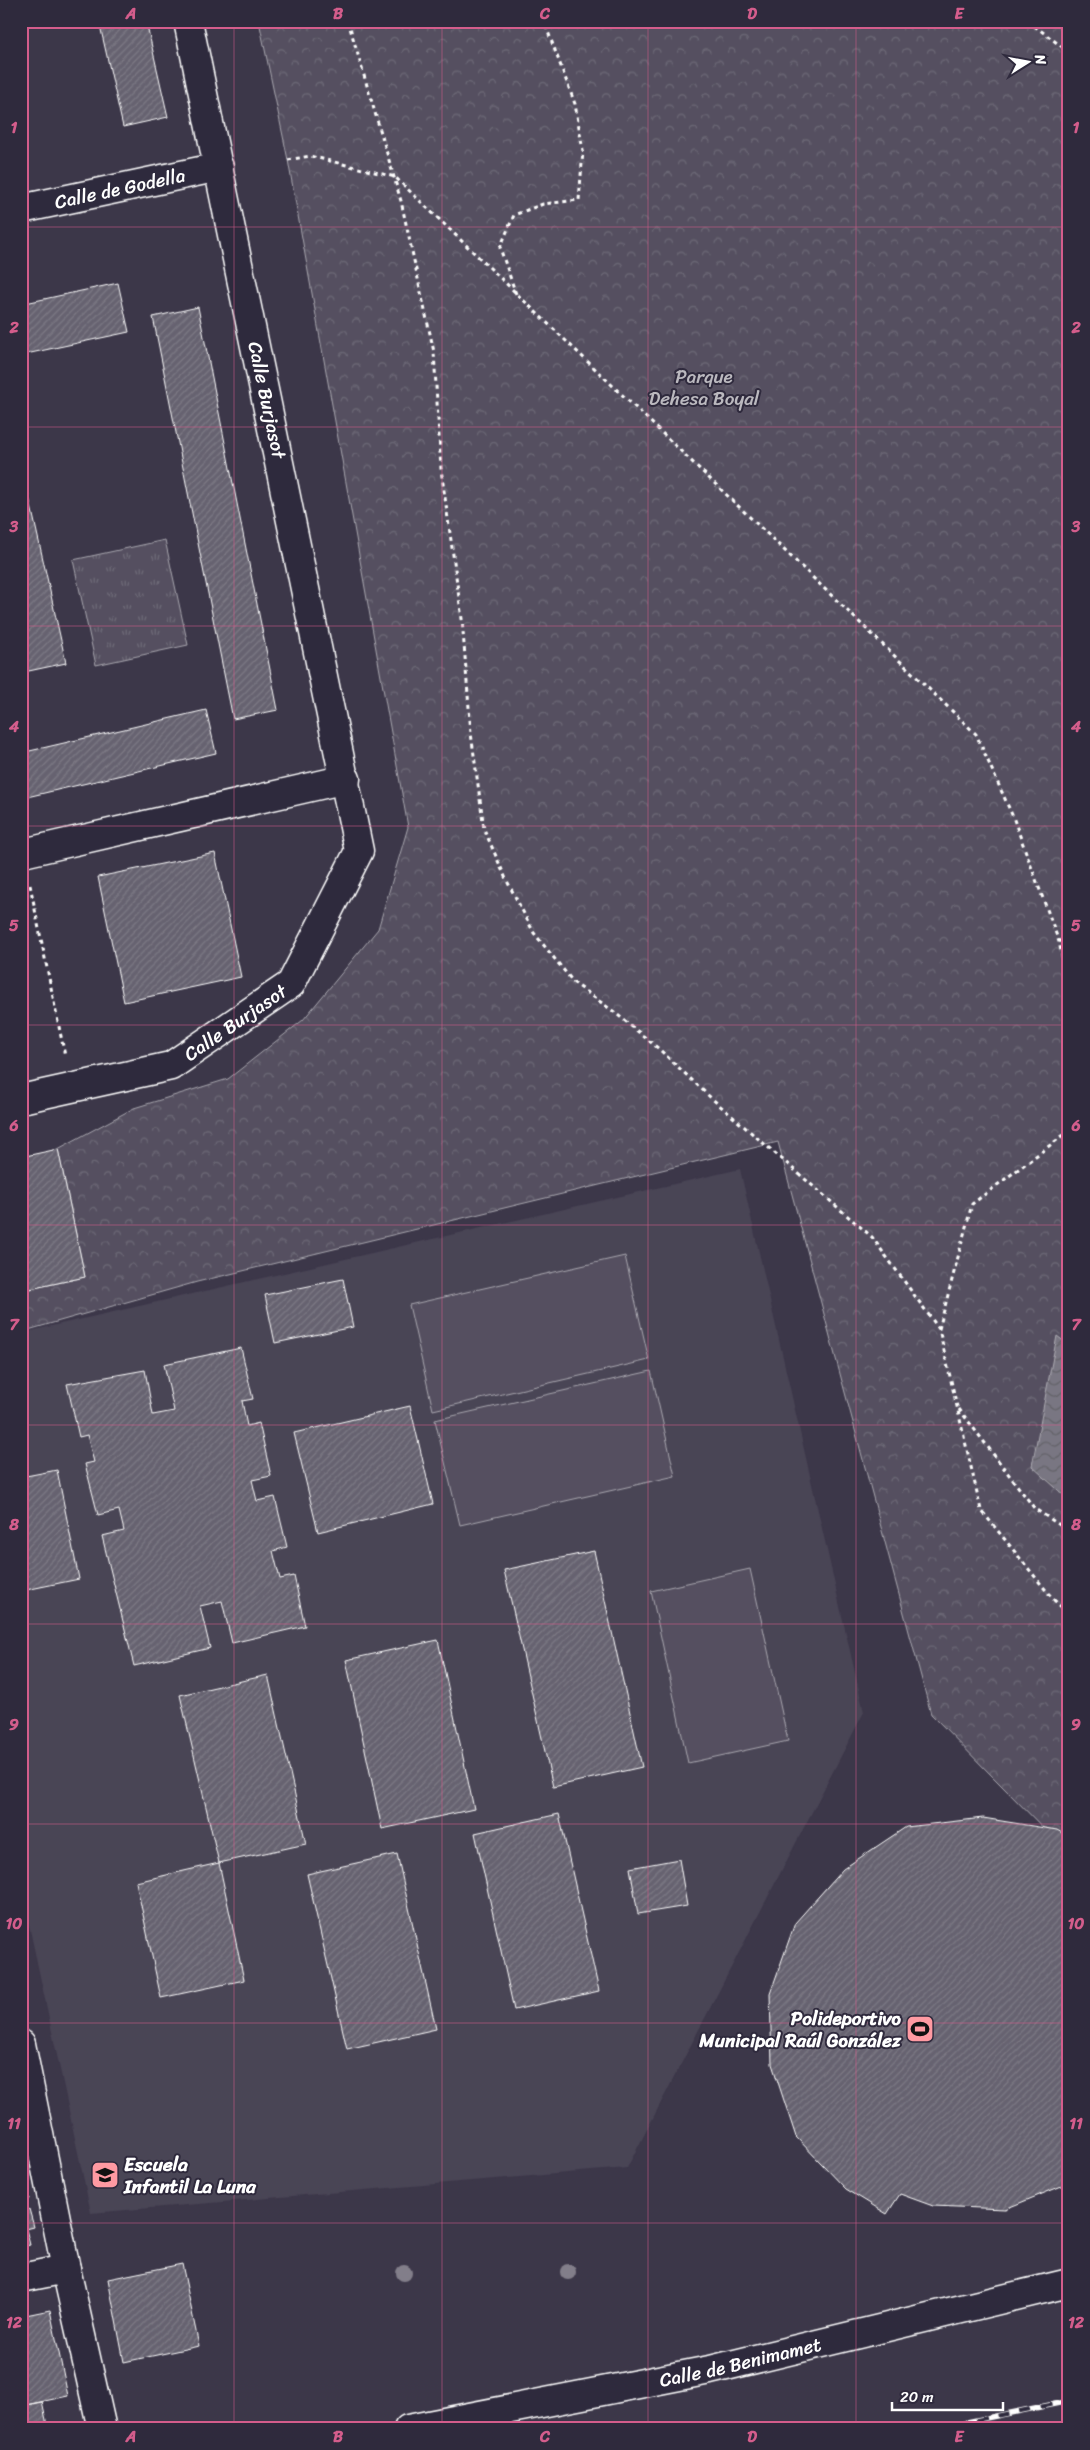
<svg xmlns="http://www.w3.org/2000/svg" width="1090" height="2450" font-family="Sriracha,sans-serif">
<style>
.built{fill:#494455}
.grass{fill:url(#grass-tufts);stroke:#aaa8b0}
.forest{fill:url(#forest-crowns);stroke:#aaa8b0}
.garden{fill:#555060;stroke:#aaa8b0}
.water{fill:url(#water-waves);stroke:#afadb4}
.building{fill:url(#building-hatch);stroke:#fff}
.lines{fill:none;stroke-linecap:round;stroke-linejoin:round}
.minor-casing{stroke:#fff;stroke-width:31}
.path{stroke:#fff;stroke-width:3;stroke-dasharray:4 4;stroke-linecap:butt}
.minor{stroke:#2f2a3d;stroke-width:28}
.rail-casing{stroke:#fff;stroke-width:5.5}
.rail{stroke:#2f2a3d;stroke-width:4;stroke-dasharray:11;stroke-linecap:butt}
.tree{fill:#827e8a}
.grid{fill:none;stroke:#d45d8c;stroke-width:1;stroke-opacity:0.55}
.labels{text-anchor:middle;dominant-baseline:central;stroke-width:4;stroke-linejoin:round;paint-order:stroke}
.street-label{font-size:19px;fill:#fff;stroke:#2f2a3d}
.park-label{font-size:19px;fill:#bbb9bf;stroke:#2f2a3d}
.poi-label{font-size:19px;font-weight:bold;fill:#fff;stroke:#2f2a3d;text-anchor:end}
.neatline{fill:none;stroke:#d45d8c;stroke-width:2}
.grid-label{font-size:16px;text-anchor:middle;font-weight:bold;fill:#d45d8c}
</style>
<defs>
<pattern id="grass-tufts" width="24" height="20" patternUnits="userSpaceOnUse" patternTransform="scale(1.25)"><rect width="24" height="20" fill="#555060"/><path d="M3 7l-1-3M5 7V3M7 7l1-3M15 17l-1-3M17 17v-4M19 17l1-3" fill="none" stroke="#6e6a78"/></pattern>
<pattern id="forest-crowns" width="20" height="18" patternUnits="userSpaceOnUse" patternTransform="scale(1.25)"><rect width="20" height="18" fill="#555060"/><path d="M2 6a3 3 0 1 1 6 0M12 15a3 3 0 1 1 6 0" fill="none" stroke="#6e6a78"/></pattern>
<pattern id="water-waves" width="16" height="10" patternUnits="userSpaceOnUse" patternTransform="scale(1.25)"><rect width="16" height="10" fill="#797682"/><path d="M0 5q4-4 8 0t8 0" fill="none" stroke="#626167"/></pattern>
<pattern id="building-hatch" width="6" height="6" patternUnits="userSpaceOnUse" patternTransform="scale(1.25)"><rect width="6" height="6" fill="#666270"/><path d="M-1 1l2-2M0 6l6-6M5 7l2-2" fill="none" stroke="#7d7a85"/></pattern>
</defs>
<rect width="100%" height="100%" fill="#3c3749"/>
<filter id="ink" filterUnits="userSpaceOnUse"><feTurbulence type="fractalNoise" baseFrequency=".02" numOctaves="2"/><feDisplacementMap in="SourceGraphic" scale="10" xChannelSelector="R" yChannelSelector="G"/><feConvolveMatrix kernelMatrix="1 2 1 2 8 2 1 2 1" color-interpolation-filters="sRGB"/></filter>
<g filter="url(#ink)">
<path class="built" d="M740 1169 864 1712 627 2168 91 2213 21 1888V1333Z"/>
<path class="grass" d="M165 540 188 645 96 665 73 560Z"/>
<path class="forest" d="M259 21H1069V1854L931 1714 778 1142 197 1282 21 1332V1291L85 1277 58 1149 134 1108 228 1079 303 1020 378 929 408 827 288 160Z"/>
<path class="garden" d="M625 1256 649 1360 433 1410 409 1305Z
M651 1371 675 1476 460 1525 435 1420Z
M750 1569 788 1741 688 1763 651 1591Z"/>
<path class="water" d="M1057 1336 1069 1345V1500L1032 1466Z"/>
<path class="building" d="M99 21H146L168 117 123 127Z
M118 283 129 332 26 354 21 335V304Z
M198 307 278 710 233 719 153 317Z
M21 461 66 663 24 672 21 659Z
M206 710 216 753 27 797 21 773V753Z
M215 853 241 977 124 1002 98 877Z
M21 987 26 1011 21 1012Z
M58 1149 85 1277 21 1291V1157Z
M343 1279 353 1327 275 1343 265 1295Z
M241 1348 253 1399 242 1401 247 1426 259 1423 271 1476 252 1480 257 1501 275 1497 287 1547 273 1551 280 1579 294 1576 305 1626 232 1643 222 1601 200 1606 210 1648 134 1666 102 1536 124 1531 119 1510 98 1515 85 1464 94 1462 87 1435 79 1437 67 1384 145 1370 153 1415 174 1411 164 1364Z
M410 1406 433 1504 318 1532 294 1433Z
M57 1470 79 1579 21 1591V1477Z
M594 1551 642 1767 553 1787 504 1570Z
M438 1640 474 1809 382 1829 346 1660Z
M268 1675 306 1844 219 1863 180 1695Z
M559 1814 599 1991 514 2010 475 1833Z
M983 1818 1057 1830 1069 1837V2183L1005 2209 933 2206 900 2194 887 2214 846 2189 796 2137 772 2064 770 1994 795 1923 843 1869 906 1827Z
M397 1854 436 2029 347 2049 307 1874Z
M679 1859 687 1906 638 1914 630 1868Z
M219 1863 244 1980 161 1998 136 1882Z
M21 2178H24L29 2199 23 2201 25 2209H29L34 2227 26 2229 30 2245 21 2247Z
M182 2264 199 2346 124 2362 108 2279Z
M50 2310 68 2396 21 2406V2316Z
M42 2402 48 2429H21V2406Z"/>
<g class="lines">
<defs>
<g id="minor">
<path id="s1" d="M21 209 219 167"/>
<path d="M23 853 346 779"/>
<path id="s2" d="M21 1099 171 1066 291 984 359 851 188 21"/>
<path d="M21 2044 66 2269 102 2429"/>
<path d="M21 2278 66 2269"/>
<path id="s3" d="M408 2429 710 2370 1069 2283"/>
</g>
</defs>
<use href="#minor" class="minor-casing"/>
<path class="path" d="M348 21 401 201 434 352 441 469 462 619 471 733 484 829 506 879 534 933 574 983 613 1011 659 1049 710 1097 872 1237 939 1329 981 1510 1053 1599 1069 1614
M1028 21 1069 52
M288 160 310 156 395 177 976 734 1013 817 1059 942
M516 294 500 248 514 215 543 204 579 200 583 151 575 104 544 21
M30 885 65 1056
M1069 936 1059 942 1069 988
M939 1329 972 1204 1069 1131
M959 1409 1035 1509 1069 1531"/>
<use href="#minor" class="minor"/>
<defs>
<path id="rail" d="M933 2429 1069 2401"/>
</defs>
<use href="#rail" class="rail-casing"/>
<use href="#rail" class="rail"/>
</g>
<g class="tree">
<circle cx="568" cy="2272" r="8"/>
<circle cx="404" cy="2273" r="8"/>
</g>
</g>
<path class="grid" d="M234 21V2429M442 21V2429M648 21V2429M856 21V2429M21 227H1069M21 427H1069M21 626H1069M21 826H1069M21 1025H1069M21 1225H1069M21 1425H1069M21 1624H1069M21 1824H1069M21 2023H1069M21 2223H1069"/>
<defs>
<symbol id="stadium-square" viewBox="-11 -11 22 22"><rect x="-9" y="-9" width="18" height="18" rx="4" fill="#ff9aa2" stroke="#2f2a3d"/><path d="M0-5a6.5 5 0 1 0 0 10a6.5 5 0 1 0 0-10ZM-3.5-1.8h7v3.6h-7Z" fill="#111"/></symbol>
<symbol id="school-square" viewBox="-11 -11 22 22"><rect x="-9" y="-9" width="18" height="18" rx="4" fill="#ff9aa2" stroke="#2f2a3d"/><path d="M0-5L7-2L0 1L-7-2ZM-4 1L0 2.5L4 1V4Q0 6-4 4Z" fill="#111"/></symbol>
</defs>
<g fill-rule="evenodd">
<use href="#stadium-square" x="904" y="2013" width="32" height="32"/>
<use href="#school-square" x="89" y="2159" width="32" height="32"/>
</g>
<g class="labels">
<g class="street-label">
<text stroke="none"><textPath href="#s1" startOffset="101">Calle de Godella</textPath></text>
<text transform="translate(267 400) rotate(78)">Calle Burjasot</text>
<text stroke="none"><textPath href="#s2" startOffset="231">Calle Burjasot</textPath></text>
<text stroke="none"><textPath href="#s3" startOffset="339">Calle de Benimamet</textPath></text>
</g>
<g class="park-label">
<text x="704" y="376">Parque<tspan x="704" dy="22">Dehesa Boyal</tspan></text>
</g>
<g class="poi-label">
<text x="901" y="2018">Polideportivo<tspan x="901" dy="22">Municipal Raúl González</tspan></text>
<text x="124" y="2164" text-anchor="start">Escuela<tspan x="124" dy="22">Infantil La Luna</tspan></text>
</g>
</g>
<rect width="1090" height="2450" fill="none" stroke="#2f2a3d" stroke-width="55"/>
<g transform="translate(1028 62) rotate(79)" stroke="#2f2a3d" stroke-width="4" paint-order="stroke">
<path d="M0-4L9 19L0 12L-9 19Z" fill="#ffffff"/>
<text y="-8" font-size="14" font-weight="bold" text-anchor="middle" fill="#ffffff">N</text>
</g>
<path d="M892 2402v8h111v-8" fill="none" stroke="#ffffff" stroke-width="2.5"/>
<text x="900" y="2402" font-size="15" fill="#ffffff" stroke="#2f2a3d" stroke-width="4" paint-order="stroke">20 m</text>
<rect x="28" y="28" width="1034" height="2394" class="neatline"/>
<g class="grid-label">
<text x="131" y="19">A</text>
<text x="338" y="19">B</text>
<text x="545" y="19">C</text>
<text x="752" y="19">D</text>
<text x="959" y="19">E</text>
<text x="14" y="133">1</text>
<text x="1076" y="133">1</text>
<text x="14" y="333">2</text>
<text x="1076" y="333">2</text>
<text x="14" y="532">3</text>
<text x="1076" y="532">3</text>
<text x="14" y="732">4</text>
<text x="1076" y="732">4</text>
<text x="14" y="931">5</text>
<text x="1076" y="931">5</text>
<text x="14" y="1131">6</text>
<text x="1076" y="1131">6</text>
<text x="14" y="1330">7</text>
<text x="1076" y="1330">7</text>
<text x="14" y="1530">8</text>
<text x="1076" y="1530">8</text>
<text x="14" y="1730">9</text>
<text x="1076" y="1730">9</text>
<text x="14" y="1929">10</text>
<text x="1076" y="1929">10</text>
<text x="14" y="2129">11</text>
<text x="1076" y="2129">11</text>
<text x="14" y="2328">12</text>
<text x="1076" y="2328">12</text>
<text x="131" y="2442">A</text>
<text x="338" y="2442">B</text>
<text x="545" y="2442">C</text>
<text x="752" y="2442">D</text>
<text x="959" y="2442">E</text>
</g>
</svg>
